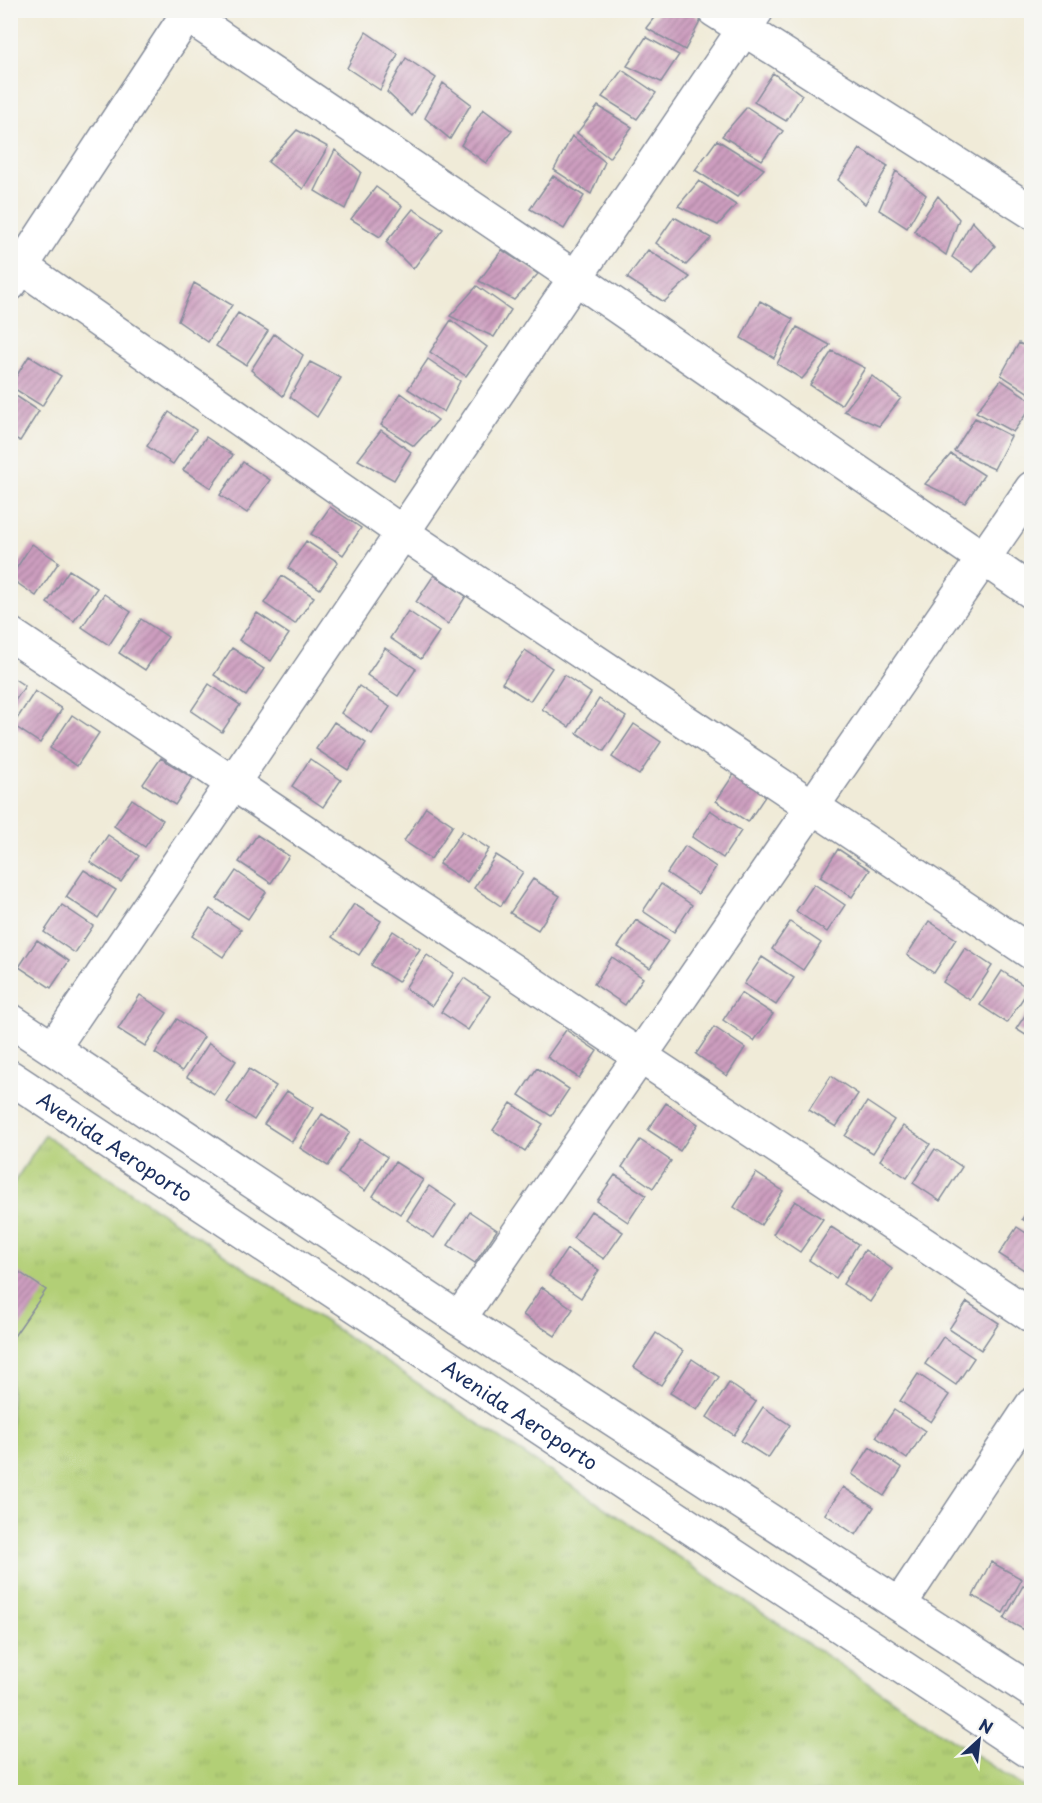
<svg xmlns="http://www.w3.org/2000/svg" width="1042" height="1803" font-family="'Playpen Sans',sans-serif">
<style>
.grass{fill:url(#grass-tufts);stroke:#667f6a;stroke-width:1.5}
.building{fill:url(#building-hatch)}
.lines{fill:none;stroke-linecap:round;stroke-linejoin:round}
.minor-casing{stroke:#868d9b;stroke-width:36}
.tertiary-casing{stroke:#868d9b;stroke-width:36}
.minor{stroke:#fff;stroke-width:33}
.tertiary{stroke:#fff;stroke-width:33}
.labels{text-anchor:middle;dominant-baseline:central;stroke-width:4.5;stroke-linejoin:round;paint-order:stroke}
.street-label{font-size:20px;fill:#1b2f5e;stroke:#f6f6f2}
</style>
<defs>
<pattern id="grass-tufts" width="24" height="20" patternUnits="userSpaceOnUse" patternTransform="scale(1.5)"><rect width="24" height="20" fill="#b2cf76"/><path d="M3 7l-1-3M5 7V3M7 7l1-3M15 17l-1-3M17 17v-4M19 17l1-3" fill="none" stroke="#98b268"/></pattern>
<pattern id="building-hatch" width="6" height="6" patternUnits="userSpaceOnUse" patternTransform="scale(1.5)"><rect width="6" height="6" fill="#cd9ebf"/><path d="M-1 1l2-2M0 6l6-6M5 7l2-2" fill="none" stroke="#a6819e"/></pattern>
</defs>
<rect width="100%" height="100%" fill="#f6f6f2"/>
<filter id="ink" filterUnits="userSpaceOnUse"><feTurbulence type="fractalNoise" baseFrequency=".0167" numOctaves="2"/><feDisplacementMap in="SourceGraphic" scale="12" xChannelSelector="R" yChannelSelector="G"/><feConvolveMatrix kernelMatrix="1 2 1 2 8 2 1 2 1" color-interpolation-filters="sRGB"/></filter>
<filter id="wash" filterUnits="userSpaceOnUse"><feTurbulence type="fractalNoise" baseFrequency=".008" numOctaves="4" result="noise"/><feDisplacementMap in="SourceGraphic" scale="24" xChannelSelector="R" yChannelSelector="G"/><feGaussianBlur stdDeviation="1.35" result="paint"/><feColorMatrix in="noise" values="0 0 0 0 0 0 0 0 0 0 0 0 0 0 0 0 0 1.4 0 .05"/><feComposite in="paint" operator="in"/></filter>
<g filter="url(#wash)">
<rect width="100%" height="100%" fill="#f0ebd8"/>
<path class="grass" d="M45 1135 1031 1792H11V1187Z"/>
<g id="blocks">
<path class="building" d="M660 10H689L701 20 685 50 646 28Z
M366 32 398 54 380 90 347 68Z
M646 37 679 55 661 82 627 66Z
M406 58 436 78 412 116 387 92Z
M622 70 656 93 637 119 602 97Z
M773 73 802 95 786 121 754 102Z
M443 83 471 104 450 139 425 118Z
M598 106 632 127 609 158 577 133Z
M747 107 783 131 762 160 722 136Z
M483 109 512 131 486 163 461 145Z
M297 130 328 147 303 189 268 162Z
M572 136 605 162 591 194 554 170Z
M717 140 764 169 737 197 695 170Z
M860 149 888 166 865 204 838 180Z
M335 150 361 172 345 209 315 191Z
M896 171 926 195 907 228 879 210Z
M553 176 584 196 564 229 530 209Z
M699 181 736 205 718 225 678 206Z
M376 187 402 206 380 237 351 219Z
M938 196 959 219 946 255 914 231Z
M413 209 443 229 413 269 386 242Z
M674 217 711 238 686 265 656 243Z
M972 221 995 246 973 272 952 257Z
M502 250 538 274 514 300 479 281Z
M648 250 690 277 664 302 627 278Z
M194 283 232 305 208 342 178 321Z
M477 286 511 310 494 337 450 316Z
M760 301 793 319 774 358 741 338Z
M238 313 268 331 246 365 216 346Z
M451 320 487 347 466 376 430 352Z
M797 327 830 345 802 379 777 364Z
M274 334 303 355 283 396 251 370Z
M1019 343 1032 350V395L1001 375Z
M832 351 865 368 841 405 810 385Z
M29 356 61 376 42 406 10 386Z
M428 359 460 381 444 412 408 389Z
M310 362 341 378 317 417 290 397Z
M872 376 901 398 879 426 844 411Z
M1001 380 1032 401V406L1013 432 976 412Z
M10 392 39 411 20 441 10 435Z
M401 393 438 420 414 446 381 425Z
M169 412 196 430 173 464 147 446Z
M975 418 1011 436 994 469 954 451Z
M381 430 411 452 394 480 358 460Z
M206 437 233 455 211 488 183 470Z
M951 454 984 475 965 503 925 484Z
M243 462 270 480 247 513 220 495Z
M330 507 361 528 343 555 311 534Z
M306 541 338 562 320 589 288 568Z
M32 544 59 562 36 596 10 578Z
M69 570 97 588 74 621 47 603Z
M434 575 466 596 448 624 416 602Z
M282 576 314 597 295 624 264 603Z
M104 594 131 612 109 645 82 627Z
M408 611 439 632 421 659 390 638Z
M257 613 289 634 271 661 239 640Z
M141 619 168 637 145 670 119 653Z
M232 648 264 669 246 696 214 675Z
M385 648 416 669 398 696 367 675Z
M525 650 552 668 530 701 502 683Z
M564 675 591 693 569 727 542 709Z
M10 676 25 686 10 708Z
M209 684 240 705 222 732 191 711Z
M359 686 390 707 372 734 341 713Z
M35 691 62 709 40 743 13 725Z
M599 699 626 717 604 751 577 733Z
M72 715 99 733 77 766 50 748Z
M334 722 366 743 348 770 316 749Z
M634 724 661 742 639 775 612 757Z
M161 758 193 778 175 805 143 784Z
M310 759 341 780 323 807 292 786Z
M734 774 766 795 748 822 716 801Z
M132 799 163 820 145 847 114 826Z
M426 807 453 825 431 859 404 841Z
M710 810 741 831 723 858 692 837Z
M462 831 489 849 467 882 439 864Z
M108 835 139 856 121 882 90 862Z
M257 835 289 856 271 883 239 862Z
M685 846 716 867 698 894 667 873Z
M838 849 870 870 852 897 820 877Z
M496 855 523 872 501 906 474 888Z
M84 870 116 890 98 918 66 897Z
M236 871 266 892 248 919 217 899Z
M533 879 560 896 538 930 510 913Z
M661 884 692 905 674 932 643 911Z
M814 884 845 905 827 932 796 911Z
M354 904 381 921 359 955 332 937Z
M62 905 93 926 75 953 44 932Z
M210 909 241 930 223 957 192 936Z
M636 920 668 941 650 968 618 947Z
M929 921 956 939 934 973 907 955Z
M790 922 821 943 803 970 772 949Z
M393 931 420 949 398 982 371 965Z
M37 940 69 961 51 988 19 967Z
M965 948 992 966 970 1000 943 982Z
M427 955 454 973 432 1006 405 988Z
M612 957 643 978 625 1005 594 984Z
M762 957 794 978 776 1005 744 984Z
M1002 971 1029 989 1007 1023 980 1005Z
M464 978 490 996 468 1030 441 1012Z
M741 993 773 1014 754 1041 723 1020Z
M140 995 167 1013 145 1046 118 1029Z
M1032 1005V1039L1016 1029Z
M177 1019 204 1037 182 1071 155 1053Z
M714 1027 745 1048 727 1076 696 1054Z
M566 1030 597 1051 579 1078 547 1057Z
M209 1043 236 1061 214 1094 187 1077Z
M537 1068 569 1089 551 1116 519 1095Z
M249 1069 276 1086 254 1120 227 1102Z
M831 1076 858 1094 836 1127 809 1110Z
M287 1091 313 1108 292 1142 264 1124Z
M867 1102 894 1120 873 1153 845 1136Z
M511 1103 543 1124 525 1151 493 1130Z
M666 1103 698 1124 680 1151 648 1130Z
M322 1114 350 1132 328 1166 300 1148Z
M903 1126 930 1144 907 1178 880 1160Z
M360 1139 387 1157 365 1191 338 1173Z
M640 1140 671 1161 653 1188 622 1167Z
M935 1149 962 1167 940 1201 913 1183Z
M395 1162 423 1180 400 1214 373 1196Z
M756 1173 783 1191 761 1225 734 1207Z
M615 1175 646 1195 628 1222 597 1201Z
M429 1186 456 1204 434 1238 407 1220Z
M795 1201 823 1219 800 1252 773 1234Z
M1032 1205V1225L1022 1219Z
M591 1211 623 1232 604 1259 573 1238Z
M470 1212 497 1230 475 1263 448 1245Z
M831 1227 858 1244 836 1278 809 1260Z
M1017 1227 1032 1237V1275L999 1254Z
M567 1249 599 1270 581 1298 549 1276Z
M865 1250 892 1269 870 1302 843 1284Z
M10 1266 46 1290 10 1342Z
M542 1287 573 1309 555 1336 523 1315Z
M967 1302 999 1323 981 1350 949 1329Z
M656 1333 683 1351 661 1385 634 1367Z
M943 1337 974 1358 956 1385 925 1364Z
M692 1359 719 1377 697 1410 670 1393Z
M918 1374 949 1395 931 1422 900 1401Z
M729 1383 756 1402 734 1435 707 1417Z
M763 1407 790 1425 768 1458 741 1441Z
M894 1410 925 1431 907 1459 876 1437Z
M870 1447 902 1468 884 1496 852 1474Z
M843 1487 874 1507 856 1535 825 1514Z
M991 1562 1022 1579 1003 1613 973 1596Z
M1023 1586 1032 1590V1634L1004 1619Z"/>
</g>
</g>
<g filter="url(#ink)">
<use href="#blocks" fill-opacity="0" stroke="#868d9b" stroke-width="1.5"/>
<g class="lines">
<defs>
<path id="minor" d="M714 10 1032 212
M187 15 576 278 1032 592
M22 267 403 533 1032 953
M10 284 190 10
M10 634 640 1056 1032 1316
M53 1048 757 10
M459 1319 1032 488
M900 1604 1032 1405"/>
<g id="tertiary">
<path d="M10 1020 459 1319 1032 1691"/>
<path id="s1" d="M10 1077 1032 1753"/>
</g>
</defs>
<use href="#minor" class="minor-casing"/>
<use href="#tertiary" class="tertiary-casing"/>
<use href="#minor" class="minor"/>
<use href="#tertiary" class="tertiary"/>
</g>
</g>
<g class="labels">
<g class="street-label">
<text stroke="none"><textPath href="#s1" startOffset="126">Avenida Aeroporto</textPath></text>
<text stroke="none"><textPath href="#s1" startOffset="612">Avenida Aeroporto</textPath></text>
</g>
</g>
<rect width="1042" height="1803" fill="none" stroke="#f6f6f2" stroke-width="36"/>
<g transform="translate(979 1740) rotate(27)" stroke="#f6f6f2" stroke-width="4.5" paint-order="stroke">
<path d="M0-4.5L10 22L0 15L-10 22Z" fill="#1b2f5e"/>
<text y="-9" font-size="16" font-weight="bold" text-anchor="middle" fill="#1b2f5e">N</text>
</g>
</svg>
